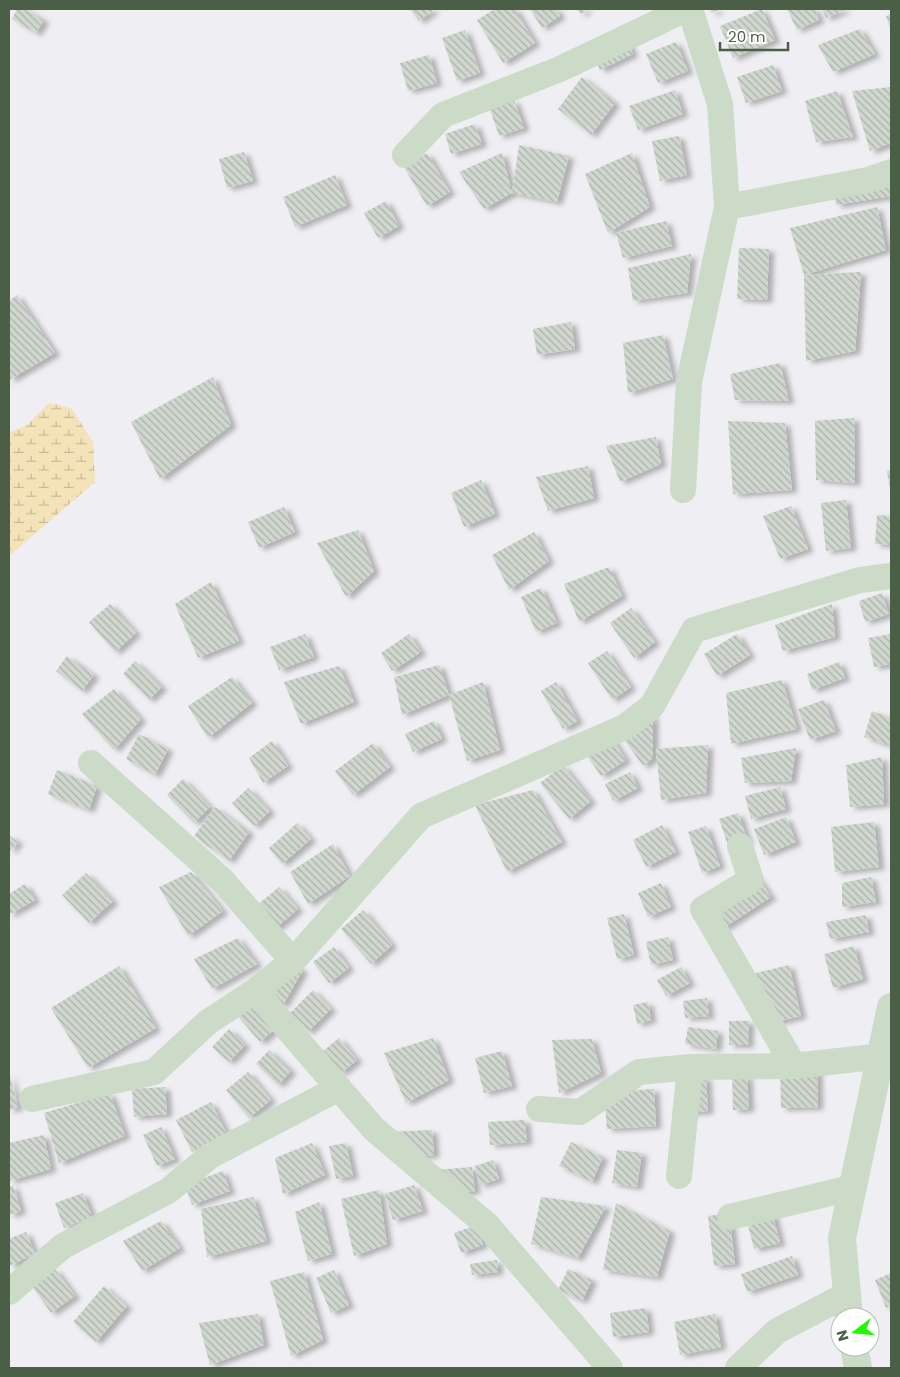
<svg xmlns="http://www.w3.org/2000/svg" width="900" height="1377" font-family="Poppins,sans-serif">
<style>
.wetland{fill:url(#wetland-marsh)}
.building{fill:url(#building-back-hatch);filter:url(#shadow)}
.lines{fill:none;stroke-linecap:round;stroke-linejoin:round}
.minor{stroke:#cbdbc7;stroke-width:26}
.tertiary{stroke:#cbdbc7;stroke-width:28}
</style>
<defs>
<pattern id="wetland-marsh" width="20" height="14" patternUnits="userSpaceOnUse" patternTransform="scale(1.25)"><rect width="20" height="14" fill="#f4e2b8"/><path d="M1 5h8M5 5V1M11 12h8M15 12V8" fill="none" stroke="#c8ba97"/></pattern>
<pattern id="building-back-hatch" width="6" height="6" patternUnits="userSpaceOnUse" patternTransform="scale(1.25)"><rect width="6" height="6" fill="#cfd7ce"/><path d="M-1 5l2 2M0 0l6 6M5-1l2 2" fill="none" stroke="#aab2a9"/></pattern>
<filter id="shadow"><feDropShadow dx="5.5" dy="3" stdDeviation="2.5" flood-color="#0004"/></filter>
</defs>
<rect width="100%" height="100%" fill="#efeef2"/>
<path class="wetland" d="M49 403 71 408 93 442 95 482 9 556V433L27 425Z"/>
<path class="building" d="M17 9H25L44 20 36 33 12 19Z
M410 9H435L419 21Z
M495 9H515L535 43 503 63 477 20Z
M530 9H556L560 16 542 28Z
M577 9H588L581 14Z
M709 9H720L712 13Z
M762 9 775 40 733 58 720 26Z
M787 9H815L819 20 797 30Z
M822 9H847L826 18Z
M891 14V30L886 16Z
M860 29 875 54 833 72 818 45Z
M465 30 480 73 457 81 442 38Z
M627 41 633 54 600 70 594 57Z
M676 42 688 71 658 83 646 54Z
M429 55 437 83 408 91 400 63Z
M773 65 782 91 746 103 737 77Z
M582 77 615 103 591 135 558 109Z
M891 87V143L870 151 852 91Z
M675 90 683 114 638 130 629 106Z
M837 91 853 137 816 142 805 101Z
M514 100 524 128 499 136 490 109Z
M475 124 482 144 451 154 445 134Z
M679 136 687 175 660 181 652 141Z
M519 145 569 156 557 202 512 193 484 209 459 172 502 153 512 193Z
M244 152 253 181 227 188 219 159Z
M427 153 450 192 427 206 404 167Z
M632 153 650 207 608 233 585 174Z
M891 171V196L836 205 832 181Z
M335 175 347 205 295 227 283 197Z
M386 201 399 226 378 238 364 213Z
M877 207 886 250 804 275 861 272 855 351 806 361 804 275 790 228Z
M666 221 672 246 623 258 616 233Z
M739 248 769 249 767 300 737 299Z
M691 254 687 293 633 301 628 268Z
M17 295 55 353 9 380V301Z
M571 322 575 349 537 355 533 329Z
M663 335 673 379 628 393 623 343Z
M780 363 789 401 735 400 730 374Z
M213 377 231 425 160 479 131 422Z
M854 418 855 483 816 480 815 421Z
M728 421 785 423 792 490 733 494Z
M656 437 661 464 620 482 606 446Z
M588 466 594 498 548 511 536 477Z
M891 470V489H890L887 471Z
M481 480 495 514 464 527 451 493Z
M846 500 851 548 826 551 821 503Z
M791 506 808 549 780 559 763 516Z
M284 507 295 532 259 548 248 522Z
M877 515 891 516V545L875 544Z
M358 530 374 571 346 597 317 543Z
M534 532 549 561 509 590 492 555Z
M609 567 622 596 579 622 564 584Z
M211 582 239 641 198 658 175 604Z
M541 588 557 623 536 632 521 597Z
M882 593 889 614 865 622 859 601Z
M110 604 136 633 115 652 89 622Z
M832 604 835 637 783 651 775 625Z
M631 608 655 642 634 658 610 623Z
M305 634 314 657 279 670 270 647Z
M409 634 421 652 392 671 381 653Z
M737 634 750 655 717 676 704 654Z
M891 634V664L874 667 868 638Z
M607 651 631 687 612 700 588 663Z
M67 656 94 675 82 691 56 671Z
M135 661 162 687 149 700 123 674Z
M839 662 845 678 812 690 807 674Z
M439 665 449 695 402 715 394 677Z
M339 666 354 702 301 724 284 682Z
M232 677 252 703 208 738 188 706Z
M782 680 797 729 731 744 726 693Z
M483 682 500 750 467 761 449 695Z
M556 682 578 721 563 729 541 691Z
M114 689 141 719 114 750 82 714Z
M824 700 836 731 810 740 798 709Z
M872 711 891 718V746L864 737Z
M653 713V758L643 766 623 738Z
M434 721 442 739 413 752 405 734Z
M139 734 168 749 155 775 126 759Z
M611 737 626 760 601 776 586 754Z
M272 741 288 766 263 783 249 758Z
M373 743 390 767 353 795 335 771Z
M708 745 706 793 661 800 656 749Z
M796 748 791 781 745 783 741 758Z
M882 757 884 804 850 807 846 765Z
M563 765 591 801 569 819 540 783Z
M57 770 97 786 89 810 48 794Z
M630 772 638 788 613 801 605 784Z
M183 779 210 807 194 823 167 795Z
M780 787 786 809 751 819 745 796Z
M248 788 270 811 254 826 232 803Z
M533 790 562 842 507 872 475 805Z
M215 807 249 832 229 861 194 836Z
M738 813 748 842 729 848 719 819Z
M786 817 796 842 764 855 754 829Z
M874 822 879 867 835 872 831 827Z
M297 823 311 839 282 864 269 848Z
M662 825 676 852 646 867 633 840Z
M706 826 720 866 702 873 688 832Z
M9 835 18 842 9 852Z
M333 844 350 876 308 904 290 872Z
M191 872 223 911 188 936 159 887Z
M86 873 113 901 89 923 62 895Z
M757 876 771 897 722 929 708 908Z
M871 877 876 902 842 907V883Z
M661 883 671 907 648 917 638 893Z
M25 884 35 900 9 915V894Z
M279 887 298 909 275 929 256 906Z
M363 910 392 945 371 964 341 929Z
M624 914 634 955 617 959 607 918Z
M866 915 869 932 830 939 826 922Z
M668 937 673 960 651 965 646 942Z
M238 938 257 964 212 989 194 959Z
M854 946 863 979 833 988 824 954Z
M334 947 349 968 329 983 313 962Z
M291 963 303 970 283 1005 271 998Z
M789 965 801 1016 768 1024 756 973Z
M119 966 156 1028 88 1068 51 1008Z
M681 967 690 983 666 996 657 980Z
M313 990 331 1009 308 1032 290 1013Z
M707 998 709 1016 685 1018 683 1001Z
M251 1002 275 1029 260 1042 237 1015Z
M648 1002 651 1020 637 1024 633 1005Z
M729 1021H749L748 1045H729Z
M688 1027 718 1031 716 1049 685 1044Z
M229 1029 245 1045 229 1062 212 1047Z
M339 1038 357 1060 341 1073 323 1051Z
M433 1038 449 1080 406 1103 384 1053Z
M592 1039 601 1073 559 1093 552 1040Z
M269 1050 291 1071 278 1085 256 1064Z
M502 1051 512 1086 484 1093 475 1058Z
M817 1065 818 1107 781 1108 780 1066Z
M9 1072 18 1107 9 1110Z
M248 1072 271 1100 249 1118 226 1090Z
M747 1075 749 1109 733 1110 732 1076Z
M706 1077 708 1111 685 1113 683 1079Z
M165 1087 167 1114 134 1117 132 1089Z
M654 1089 656 1126 607 1129 604 1092Z
M110 1093 125 1136 59 1163 44 1113Z
M211 1102 227 1134 192 1152 176 1120Z
M525 1120 527 1142 490 1145 488 1122Z
M161 1127 175 1159 157 1166 143 1135Z
M432 1130 434 1155 393 1157 391 1132Z
M44 1135 51 1169 9 1181V1143Z
M571 1142 603 1157 592 1182 559 1166Z
M312 1143 325 1175 283 1194 275 1158Z
M346 1143 353 1176 336 1179 329 1146Z
M617 1150 642 1153 637 1187 612 1183Z
M493 1160 499 1179 480 1185 475 1166Z
M472 1167 475 1191 438 1195 436 1170Z
M223 1171 230 1191 192 1205 185 1185Z
M13 1185 21 1211 9 1215V1187Z
M414 1185 423 1211 393 1220 385 1194Z
M379 1190 387 1244 354 1256 341 1199Z
M83 1193 92 1217 64 1228 55 1203Z
M253 1197 267 1241 207 1257 201 1209Z
M541 1197 606 1206 578 1258 531 1244Z
M769 1199 780 1243 754 1249 743 1206Z
M319 1202 332 1254 308 1261 295 1212Z
M616 1203 670 1231 657 1277 603 1270Z
M729 1213 735 1264 714 1266 708 1216Z
M161 1221 180 1248 142 1271 123 1241Z
M476 1225 483 1245 461 1253 454 1233Z
M26 1232 35 1254 9 1266V1239Z
M792 1256 798 1275 747 1292 741 1274Z
M497 1260 498 1272 472 1275 470 1264Z
M55 1269 75 1296 51 1313 32 1286Z
M568 1269 592 1280 582 1301 558 1290Z
M334 1270 349 1305 331 1313 316 1278Z
M304 1272 323 1340 291 1356 270 1281Z
M891 1273V1306L886 1308 875 1280Z
M104 1286 127 1306 96 1342 73 1322Z
M646 1308 649 1332 613 1337 610 1313Z
M258 1314 264 1345 210 1365 199 1323Z
M715 1314 721 1347 680 1355 674 1322Z"/>
<g class="lines">
<path class="minor" d="M405 155 443 115 560 69 686 9
M727 207 868 180 891 172
M683 490 689 382 727 207 720 104 690 9
M91 763 222 880 293 961
M740 846 751 880 703 909 794 1066
M255 991 374 1129 487 1225 610 1368
M32 1099 154 1072 208 1022 255 991 293 961 421 816 625 727 652 706 694 630 860 580 891 576
M539 1109 580 1112 639 1072 690 1067 794 1066 882 1056
M679 1176 690 1067
M730 1217 851 1188
M9 1292 63 1246 168 1191 210 1156 339 1088
M738 1368 777 1331 846 1295"/>
<path class="tertiary" d="M849 1317 842 1238 891 1007
M854 1347 858 1368"/>
</g>
<rect width="900" height="1377" fill="none" stroke="#4a5f45" stroke-width="20"/>
<g transform="translate(855 1332) rotate(254)"><circle r="24" fill="#ffffff" stroke="#b7bfb5"/>
<path d="M0-4L9 19L0 12L-9 19Z" fill="#23f703"/>
<text y="-8" font-size="14" font-weight="bold" text-anchor="middle" fill="#4a5f45">N</text>
</g>
<path d="M720 42v8h68v-8" fill="none" stroke="#4a5f45" stroke-width="2.5"/>
<text x="728" y="42" font-size="15" fill="#4a5f45" stroke="#ffffff" stroke-width="4" paint-order="stroke">20 m</text>
</svg>
